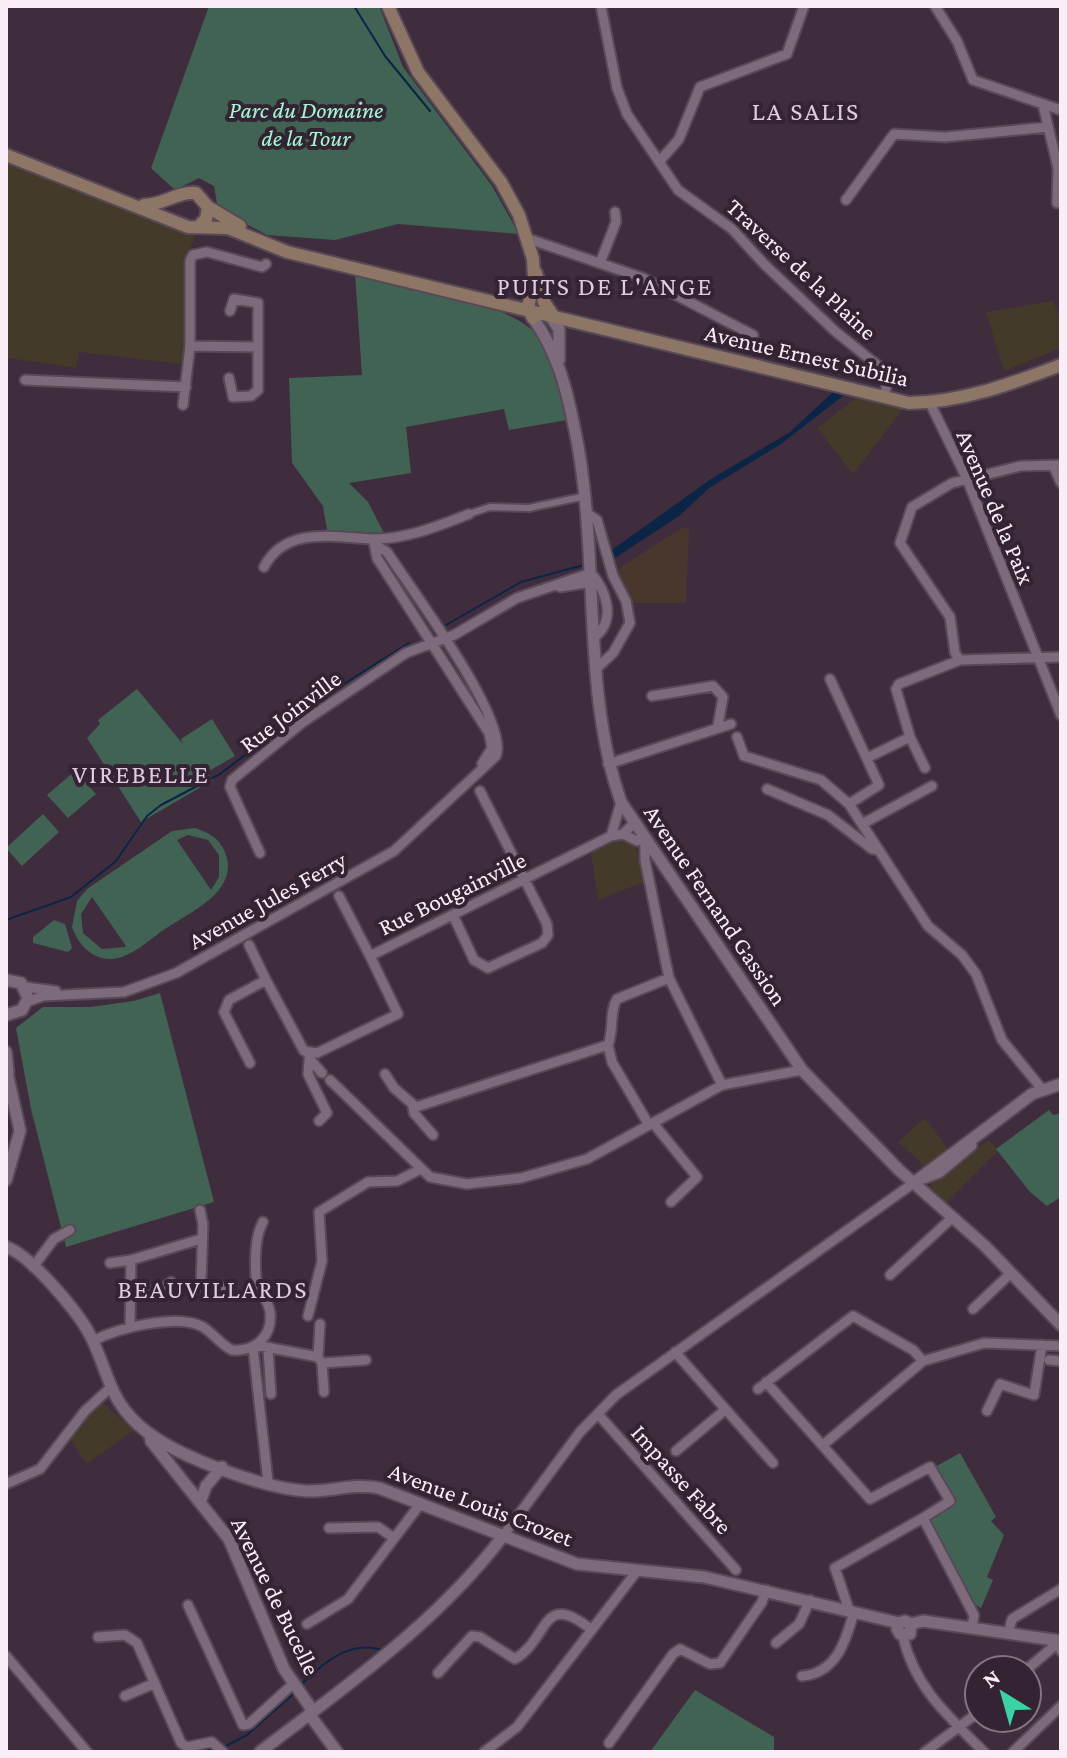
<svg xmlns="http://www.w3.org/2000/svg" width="1067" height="1758" font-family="'Crimson Pro',serif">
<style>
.commercial{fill:#443a2a}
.industrial{fill:#49372e}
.green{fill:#406353;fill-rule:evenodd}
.water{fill:#0a2546}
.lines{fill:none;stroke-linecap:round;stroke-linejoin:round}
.stream{stroke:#0a2546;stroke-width:2}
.pedestrian-casing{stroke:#584957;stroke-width:10}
.minor-casing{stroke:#584957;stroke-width:13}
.tertiary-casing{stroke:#584957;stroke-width:15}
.secondary-casing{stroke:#584957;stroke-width:16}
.pedestrian{stroke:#7d6a7b;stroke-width:6}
.minor{stroke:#7d6a7b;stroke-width:9}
.tertiary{stroke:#7d6a7b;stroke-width:11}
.secondary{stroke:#8d7665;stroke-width:12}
.labels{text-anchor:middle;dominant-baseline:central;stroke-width:8;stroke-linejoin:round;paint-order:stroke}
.park-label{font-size:24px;font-style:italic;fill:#a3f9d3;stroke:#342433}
.street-label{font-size:24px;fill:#f9eef8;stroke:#342433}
.neighbourhood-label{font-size:26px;letter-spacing:2px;fill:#e1cbdf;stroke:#342433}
</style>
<rect width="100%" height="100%" fill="#3f2d3d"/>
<path class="commercial" d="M11 161 196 233 187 257 184 289 185 364 79 352 76 368 9 358 6 379V162Z
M1053 301 1061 319V348L1004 371 986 312Z
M856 398 904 408 853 474 817 428Z
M631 832 646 881 598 900 590 847Z
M925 1118 948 1149 925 1166 898 1142Z
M989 1140 998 1151 944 1205 928 1190 934 1180Z
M100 1401 134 1430 87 1464 68 1437Z"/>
<path class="industrial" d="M683 527 689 530 686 603H631L615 571Z"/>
<path class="green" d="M209 6H379L403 67 492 186 519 234 398 224 335 240 267 235 218 209 214 186 199 178 175 190 151 168Z
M355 274C404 286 510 300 540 338 558 362 561 392 567 420L509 430 504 409 406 427 411 473 349 483 368 502 384 533 327 530 323 506 292 463 289 378 362 375Z
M137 689 183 744 181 739 212 719 235 756 207 772 213 780 141 822 87 738 100 724 98 720Z
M75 771 96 794 68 818 47 795Z
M43 814 59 832 22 866 6 848Z
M195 828C210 833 221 839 226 855 238 892 190 912 165 929 150 939 131 958 112 959 92 960 78 944 72 927L77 901 87 889 172 831ZM188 835 208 840 219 855V877L211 890 177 840ZM92 897 126 946 125 947 102 949 83 933 81 914Z
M54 920 65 924 72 948 68 952 33 943V937Z
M160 993 214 1202 66 1247 31 1109 16 1028 43 1007H90L134 1001Z
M1049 1110 1053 1115 1061 1113V1197L1047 1206 1030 1192 996 1149Z
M960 1453 996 1517 991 1521 1004 1535 987 1577 993 1580 981 1608 970 1602 927 1519 953 1504 935 1467Z
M695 1690 774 1737V1752H650Z"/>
<path class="water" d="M833 392 844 395 781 444 709 488 679 516 612 560 609 552 711 479 790 432Z"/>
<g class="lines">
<path class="stream" d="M354 6 385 56 430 111
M446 625 521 582 584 565
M6 920 71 897 116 861 147 816 161 805 220 774 315 702 409 643
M303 1683C324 1662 350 1640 382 1650
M224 1747 247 1735 293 1694
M198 1752 212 1749"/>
<defs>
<path id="pedestrian" d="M469 514 490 507 529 508 586 496"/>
<path id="minor" d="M601 6 617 88 627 114 678 190 732 229 765 265 836 332 881 368 888 378 884 398
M935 6 957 41 973 80 1061 110
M1043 105 1058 168 1057 203
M659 162 679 139 700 87 787 54 804 6
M846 200 894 134 945 137 1048 127
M529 239 643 278 753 335
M600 263 616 222 615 212
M190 346 258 347
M229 378 233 397 251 396 258 390V303L234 299 230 311
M25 380 186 387
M930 403 967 479 1061 715
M183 405 190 346V261L193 255 207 252 262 267 266 264
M1054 467 1061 483
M588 514 597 520 613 576 626 601 630 623 613 653 598 667
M374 543 377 558 489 733 492 748 482 764
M264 567C285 526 334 537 371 539 404 540 439 526 469 514
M560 587 592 582
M960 660 955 653 950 617 900 543 912 507 952 483 1021 466 1061 465
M830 679 879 785 849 804
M652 696 713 686 723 697 718 725
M737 737 744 756 821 780 849 804 928 926 962 955 976 974 1002 1040 1042 1089
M867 758 910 737
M608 764 731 724
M925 768 910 737 896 689 899 684 960 660 1061 657
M767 789 828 815 872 849 879 850
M864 823 932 786
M623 834 637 841 645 837V860L669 978 722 1085
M611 836 621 802
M260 853 230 787 232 780 303 722 406 653 454 635 517 598 591 573C606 590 616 619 596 636
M339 896 370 956
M453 915 474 960 488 968 542 943 548 935 547 924 480 791
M249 945 266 980
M25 987 56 991
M27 1002 43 996 124 992 176 973 394 851 496 756C511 722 409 586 387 552L374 544
M309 1058 322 1073
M309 1061 308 1074 327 1113 319 1121
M250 1063 224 1012 229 1000 266 980 304 1051 317 1053 398 1014 370 956 611 836 623 834 634 823
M385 1074 394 1088 416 1107 608 1045
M330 1080 430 1177 467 1184 521 1178 587 1159 722 1085 802 1070
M413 1107 414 1113 433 1135
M653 1123 697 1177 671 1202
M649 1125 612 1062 608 1045C614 1030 609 1012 617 999L669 978
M200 1210 203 1224 201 1284 204 1287 223 1288
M110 1263 131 1260
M33 1267 54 1239 70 1230
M890 1275 953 1217
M131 1291H160L171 1282
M973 1309 1011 1273
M308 1316 322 1261 319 1212 368 1182 397 1181 421 1169
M130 1326 131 1260 201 1239
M93 1341C117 1328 178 1313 203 1327 214 1334 221 1345 232 1350 255 1352 273 1336 270 1312 268 1299 258 1290 256 1277 255 1262 255 1236 263 1222
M256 1345 318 1357 322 1363 324 1392
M253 1347 268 1482
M268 1349 271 1394
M675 1352 773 1463
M318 1357 320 1324
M1049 1360 1061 1361
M322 1363 366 1360
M766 1382 870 1499 930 1467 950 1501 923 1518
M758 1389 853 1316 913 1350 923 1361
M987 1411 1000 1384 1034 1395 1042 1345
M598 1414 736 1570
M823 1445 923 1361 984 1343 1061 1346
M676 1451 725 1410
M6 1484 40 1469 85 1411 110 1388
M329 1528 378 1527 394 1538
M503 1536 580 1432 616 1395 915 1182
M188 1605 243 1725 249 1724 293 1684
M849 1610 835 1568 923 1518 974 1615 972 1628
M307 1624 348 1599 421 1503
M1009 1631 1012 1619 1061 1589
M903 1636C914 1687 949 1717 984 1752
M98 1637 125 1635 137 1643 181 1743 187 1747 212 1742 223 1752
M776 1643 799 1624 810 1600
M6 1656 87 1752
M1026 1670 1059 1642 1061 1651
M438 1673 472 1636 480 1637 515 1659C550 1638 541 1589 592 1630
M802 1676C837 1673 846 1640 854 1612
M125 1696 155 1683
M609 1743 673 1654 680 1649 710 1664 720 1663 762 1602 766 1590
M484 1752 517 1727 637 1571
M925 1752 979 1712
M1013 1752 1061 1706"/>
<path id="tertiary" d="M550 316 559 329V360
M533 318C557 352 566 386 574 426 601 548 580 686 621 802L802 1070 899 1170 985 1246 1061 1325
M6 980 21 983 28 998 22 1010 6 1015
M6 1052 8 1072
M6 1068 20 1131 6 1180
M923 1178 939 1172 971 1145
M915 1182 1032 1094 1061 1084
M6 1247C31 1255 81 1315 92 1339 110 1377 110 1404 147 1432 181 1458 263 1488 306 1491 331 1492 353 1483 379 1488L577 1564 704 1577 899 1623 905 1621 911 1624 910 1634H900L897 1629 899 1623
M150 1435 151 1441 229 1539 284 1669 313 1711
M201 1500 206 1486 222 1467
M911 1624 923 1621 1061 1641
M309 1714 337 1752
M260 1752C346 1686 437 1623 503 1536"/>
<path id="secondary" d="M388 6 418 72 501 182 519 215 533 259 534 277 528 308 533 318
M6 155 188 227 228 228 287 252 909 403C963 402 1011 384 1061 365
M144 205C163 205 179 191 196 193L208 207 206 219 200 225
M208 207 240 226
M536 273 544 302 552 314"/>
</defs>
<use href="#pedestrian" class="pedestrian-casing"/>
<use href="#minor" class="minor-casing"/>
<use href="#tertiary" class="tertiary-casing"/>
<use href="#secondary" class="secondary-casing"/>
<use href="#pedestrian" class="pedestrian"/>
<use href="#minor" class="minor"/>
<use href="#tertiary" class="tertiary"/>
<use href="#secondary" class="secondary"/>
</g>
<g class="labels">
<g class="park-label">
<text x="306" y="109">Parc du Domaine<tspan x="306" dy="28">de la Tour</tspan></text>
</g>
<g class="street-label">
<text transform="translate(802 269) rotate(43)">Traverse de la Plaine</text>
<text transform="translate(807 355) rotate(13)">Avenue Ernest Subilia</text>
<text transform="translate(996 507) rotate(67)">Avenue de la Paix</text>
<text transform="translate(290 711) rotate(-37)">Rue Joinville</text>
<text transform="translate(452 893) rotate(-26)">Rue Bougainville</text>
<text transform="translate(267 900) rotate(-29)">Avenue Jules Ferry</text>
<text transform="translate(716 905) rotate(56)">Avenue Fernand Gassion</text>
<text transform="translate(682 1479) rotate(48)">Impasse Fabre</text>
<text transform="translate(481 1504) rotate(21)">Avenue Louis Crozet</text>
<text transform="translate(276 1596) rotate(64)">Avenue de Bucelle</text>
</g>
<g class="neighbourhood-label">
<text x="806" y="111">LA SALIS</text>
<text x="605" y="286">PUITS DE L'ANGE</text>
<text x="141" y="774">VIREBELLE</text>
<text x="213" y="1289">BEAUVILLARDS</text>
</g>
</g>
<rect width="1067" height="1758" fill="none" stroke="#f9eef8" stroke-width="16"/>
<g transform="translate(1003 1694) rotate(323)"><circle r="38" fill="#342433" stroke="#837582" stroke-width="2"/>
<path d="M0-6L14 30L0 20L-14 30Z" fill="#38d4a6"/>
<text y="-12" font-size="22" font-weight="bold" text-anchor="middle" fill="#f9eef8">N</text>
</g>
</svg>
